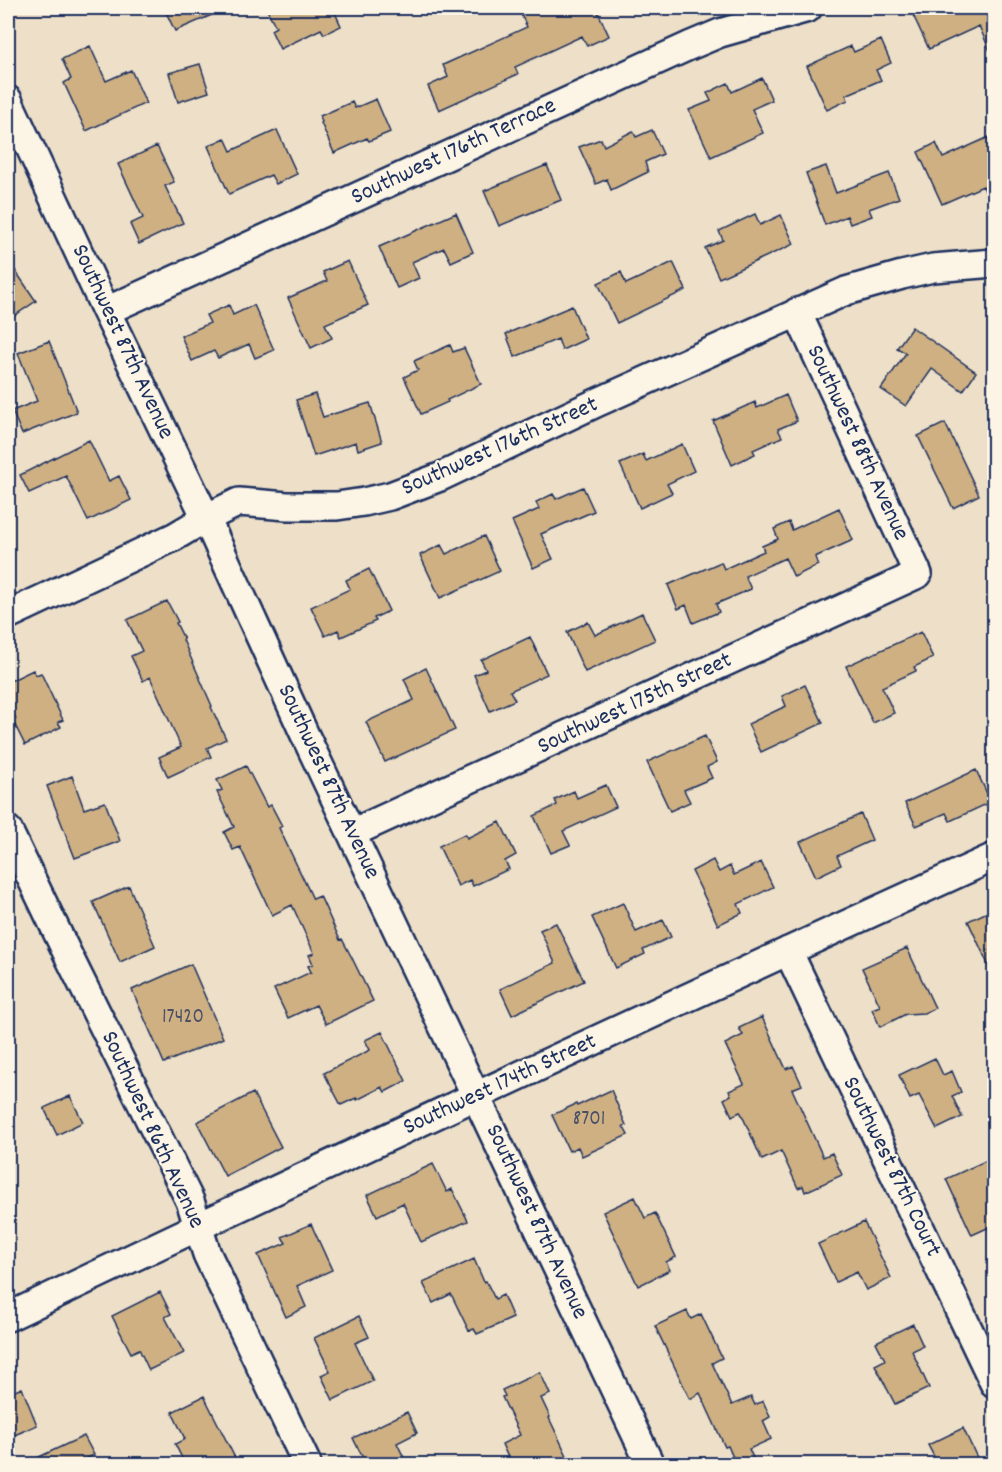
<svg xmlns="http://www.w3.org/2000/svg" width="1002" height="1472" font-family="Dekko,sans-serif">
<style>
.building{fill:#cfb083;stroke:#1b2f5e;stroke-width:1.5}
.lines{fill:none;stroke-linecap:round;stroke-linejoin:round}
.minor-casing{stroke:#1b2f5e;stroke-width:32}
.minor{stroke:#fcf5e5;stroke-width:27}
.labels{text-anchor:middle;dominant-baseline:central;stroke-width:4.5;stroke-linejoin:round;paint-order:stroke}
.number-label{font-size:21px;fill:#484f67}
.street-label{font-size:24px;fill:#1b2f5e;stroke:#fcf5e5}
</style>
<rect width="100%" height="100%" fill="#eee0c8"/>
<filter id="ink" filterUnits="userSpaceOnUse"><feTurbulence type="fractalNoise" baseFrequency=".0167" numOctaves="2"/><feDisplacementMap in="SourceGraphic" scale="12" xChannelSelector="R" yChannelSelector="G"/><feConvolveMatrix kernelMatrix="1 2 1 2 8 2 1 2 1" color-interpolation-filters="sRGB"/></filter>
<g filter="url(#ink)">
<path class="building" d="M164 8H228L175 31Z
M266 8H333L341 26 324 34 321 29 280 49 271 30 276 27Z
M518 8H596L609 36 587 46 582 36 515 67 518 74 439 110 428 86 448 77 443 65 527 27Z
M930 8H994V60L979 26 929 49 913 15Z
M881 40 891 63 876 70 881 80 846 95 848 100 827 110 807 66 851 46 854 52Z
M90 46 106 81 131 70 146 103 86 131 64 83 71 79 62 59Z
M200 64 209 92 178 102 169 73Z
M762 78 772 100 752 109 763 133 711 157 689 110 711 101 707 93 728 83 732 92Z
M376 99 390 132 369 141 367 138 334 153 321 123 322 122 320 116 352 102 355 108Z
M277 130 297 174 276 184 271 175 229 194 208 146 225 138 231 151Z
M652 130 663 154 645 162 648 172 611 190 607 179 596 184 579 147 601 139 604 146 633 131 636 137Z
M989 137 994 149V214L983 186 942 204 918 152 936 143 943 158Z
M157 146 174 182 165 186 183 223 139 244 130 224 143 218 118 164Z
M547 165 561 200 499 226 484 191Z
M826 166 836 193 889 173 899 198 869 209 872 216 850 224 847 216 825 225 806 173Z
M456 213 473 252 451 262 444 248 412 262 419 278 397 288 379 247Z
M755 214 760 225 781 215 794 244 719 278 705 248 723 240 719 231Z
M8 260 36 301 8 320Z
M348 261 368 305 325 324 332 338 311 348 288 298 327 281 323 272Z
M673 262 686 290 617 323 598 283 621 272 626 284Z
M229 305 233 315 254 305 274 350 255 358 249 344 218 358 214 351 192 361 181 336 210 323 206 315Z
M572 306 586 339 562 350 558 339 515 357 506 334Z
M912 327 976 372 963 391 932 369 906 406 881 389 906 353 897 348Z
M49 341 77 412 22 434 12 411 37 401 18 353Z
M450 345 453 352 464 348 481 384 447 400 448 402 421 414 404 377 418 370 414 361Z
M315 394 323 417 370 403 382 442 358 450 356 442 314 456 296 400Z
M786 395 797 421 778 429 782 437 753 450 755 454 732 465 713 421 755 402 757 408Z
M945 423 979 495 953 508 918 436Z
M89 440 109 481 119 476 131 500 88 521 66 476 29 493 20 475Z
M682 444 694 471 667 484 672 493 640 508 620 464 643 454 646 461Z
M583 487 594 511 541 534 553 559 533 568 512 521 539 509 536 502 553 494 556 499Z
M839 508 853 540 815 557 818 565 794 577 785 558 745 576 751 589 716 604 719 612 693 623 686 605 678 609 668 585 721 562 724 569 764 551 762 546 778 539 774 529 789 522 792 530Z
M484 536 500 571 440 598 420 555 441 545 446 554Z
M369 569 389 611 374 618 376 621 341 637 338 630 325 636 311 607 350 589 346 580Z
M167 601 178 622 176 623 184 639 183 640 212 706 211 707 226 739 207 748 211 757 168 777 159 757 181 747 150 677 143 681 131 656 142 651 127 620Z
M642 613 655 640 585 672 567 632 588 622 595 635Z
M921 632 933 658 914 667 916 671 882 687 894 713 873 723 846 666Z
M530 637 547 674 510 691 515 700 490 711 474 675 486 670 481 660Z
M426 668 455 730 385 762 366 722 414 700 404 679Z
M33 670 36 675 41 673 63 720 58 722 61 727 25 745 13 721 16 719 8 703V682Z
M805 685 823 723 761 752 748 724 786 706 782 696Z
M705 736 717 762 707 767 712 778 684 790 690 802 670 811 647 762Z
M246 766 267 807 271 805 282 826 279 828 313 899 320 896 340 940 342 939 352 958 373 1001 326 1024 316 1005 288 1018 274 989 311 972 308 966 313 964 309 955 314 953 292 905 272 915 240 847 233 850 224 832 234 827 217 792 222 790 217 780Z
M976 770 991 802 950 821 946 813 916 826 905 803Z
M72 776 84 809 105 802 120 841 75 858 47 786Z
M606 785 616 807 563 831 570 845 551 853 534 816 557 805 555 800 574 791 577 798Z
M861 814 872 840 837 856 841 865 816 877 800 842Z
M500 822 516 855 505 861 509 869 473 886 470 880 458 886 439 846 465 834 467 838Z
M713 860 719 872 730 866 734 875 761 862 773 887 738 904 742 913 718 925 692 871Z
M129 886 155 946 120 962 93 902Z
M623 903 636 932 663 920 671 937 643 950 645 954 616 968 592 917Z
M994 909V977L968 921Z
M556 923 584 981 512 1015 500 989 555 963 540 930Z
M907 948 935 1008 924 1013 906 1014 880 1027 872 1009 880 1006 862 968Z
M191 964 223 1038 164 1063 132 990Z
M762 1017 786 1069 793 1066 802 1085 792 1089 823 1157 832 1153 842 1175 805 1192 803 1186 798 1188 781 1151 762 1160 741 1113 740 1112 732 1116 724 1099 731 1095 729 1091 744 1084 725 1044 743 1035 739 1028Z
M382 1032 406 1081 385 1092 382 1087 357 1100 356 1098 341 1105 324 1073 370 1050 365 1040Z
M935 1058 943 1075 952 1071 961 1092 952 1096 962 1117 937 1129 919 1095 910 1099 899 1075Z
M611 1090 626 1125 623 1126 628 1135 582 1156 578 1147 569 1151 552 1115 576 1104 577 1106Z
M253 1093 281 1147 225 1176 197 1122Z
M70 1096 83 1122 57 1135 44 1108Z
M994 1157V1202L989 1205 994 1217V1225L972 1235 946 1179Z
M433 1164 447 1192 452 1189 468 1221 421 1242 403 1203 377 1216 367 1195Z
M635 1197 645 1218 655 1213 676 1257 666 1262 670 1270 638 1286 603 1212Z
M864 1222 891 1278 866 1290 857 1272 836 1282 818 1244Z
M311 1224 332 1270 297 1286 306 1307 286 1317 258 1255 286 1243 282 1237Z
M474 1259 484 1282 486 1281 495 1299 503 1295 513 1318 477 1334 474 1329 469 1331 451 1294 433 1303 423 1283Z
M160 1292 171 1314 165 1317 184 1353 149 1370 139 1349 131 1353 112 1316Z
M687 1311 691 1319 701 1314 722 1358 712 1363 732 1405 751 1397 755 1405 763 1401 770 1417 763 1421 771 1439 749 1449 756 1464H736L728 1446 725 1447 700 1393 690 1399 655 1326Z
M359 1316 369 1337 355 1343 373 1381 333 1400 321 1375 330 1371 314 1338Z
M913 1324 923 1346 912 1351 929 1388 895 1404 875 1365 885 1360 876 1342Z
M540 1372 550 1394 541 1398 550 1417 549 1418 571 1464H511L502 1444 520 1435 502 1397 505 1396 502 1390Z
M22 1388 37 1425 8 1438V1394Z
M204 1396 238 1464H185L175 1444 185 1439 172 1412Z
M407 1412 417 1433 397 1443 407 1464H366L353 1438Z
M963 1428 980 1464H938L928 1445Z
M84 1436 94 1455 74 1464H24Z"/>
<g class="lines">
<defs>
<path id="minor" d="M8 100 106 311 206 518 304 733 650 1464
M106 311 689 46 720 33 808 8
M8 615 174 537 206 518 239 502 287 506H337L364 502 390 496 440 477 596 403 846 291 902 275 933 268 994 263
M8 830 70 959 190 1201 207 1254 307 1464
M352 833 918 574 797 312
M788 951 994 1383
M8 1317C335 1161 664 1007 994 857"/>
</defs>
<use href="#minor" class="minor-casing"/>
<use href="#minor" class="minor"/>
</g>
</g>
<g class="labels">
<g class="number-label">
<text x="183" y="1018">17420</text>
<text x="589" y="1120">8701</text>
</g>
<g class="street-label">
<text transform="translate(454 152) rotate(-25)">Southwest 176th Terrace</text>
<text transform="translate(122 342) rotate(65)">Southwest 87th Avenue</text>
<text transform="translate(857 443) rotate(65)">Southwest 88th Avenue</text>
<text transform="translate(500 447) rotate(-24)">Southwest 176th Street</text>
<text transform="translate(635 704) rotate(-25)">Southwest 175th Street</text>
<text transform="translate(328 782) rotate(65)">Southwest 87th Avenue</text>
<text transform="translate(500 1085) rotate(-25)">Southwest 174th Street</text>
<text transform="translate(152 1130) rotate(65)">Southwest 86th Avenue</text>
<text transform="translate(891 1167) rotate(64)">Southwest 87th Court</text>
<text transform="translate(536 1222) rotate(65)">Southwest 87th Avenue</text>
</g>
</g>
<rect width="1002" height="1472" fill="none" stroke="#fcf5e5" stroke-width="30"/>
<rect x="15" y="15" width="972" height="1442" fill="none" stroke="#1b2f5e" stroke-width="2" filter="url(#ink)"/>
</svg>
